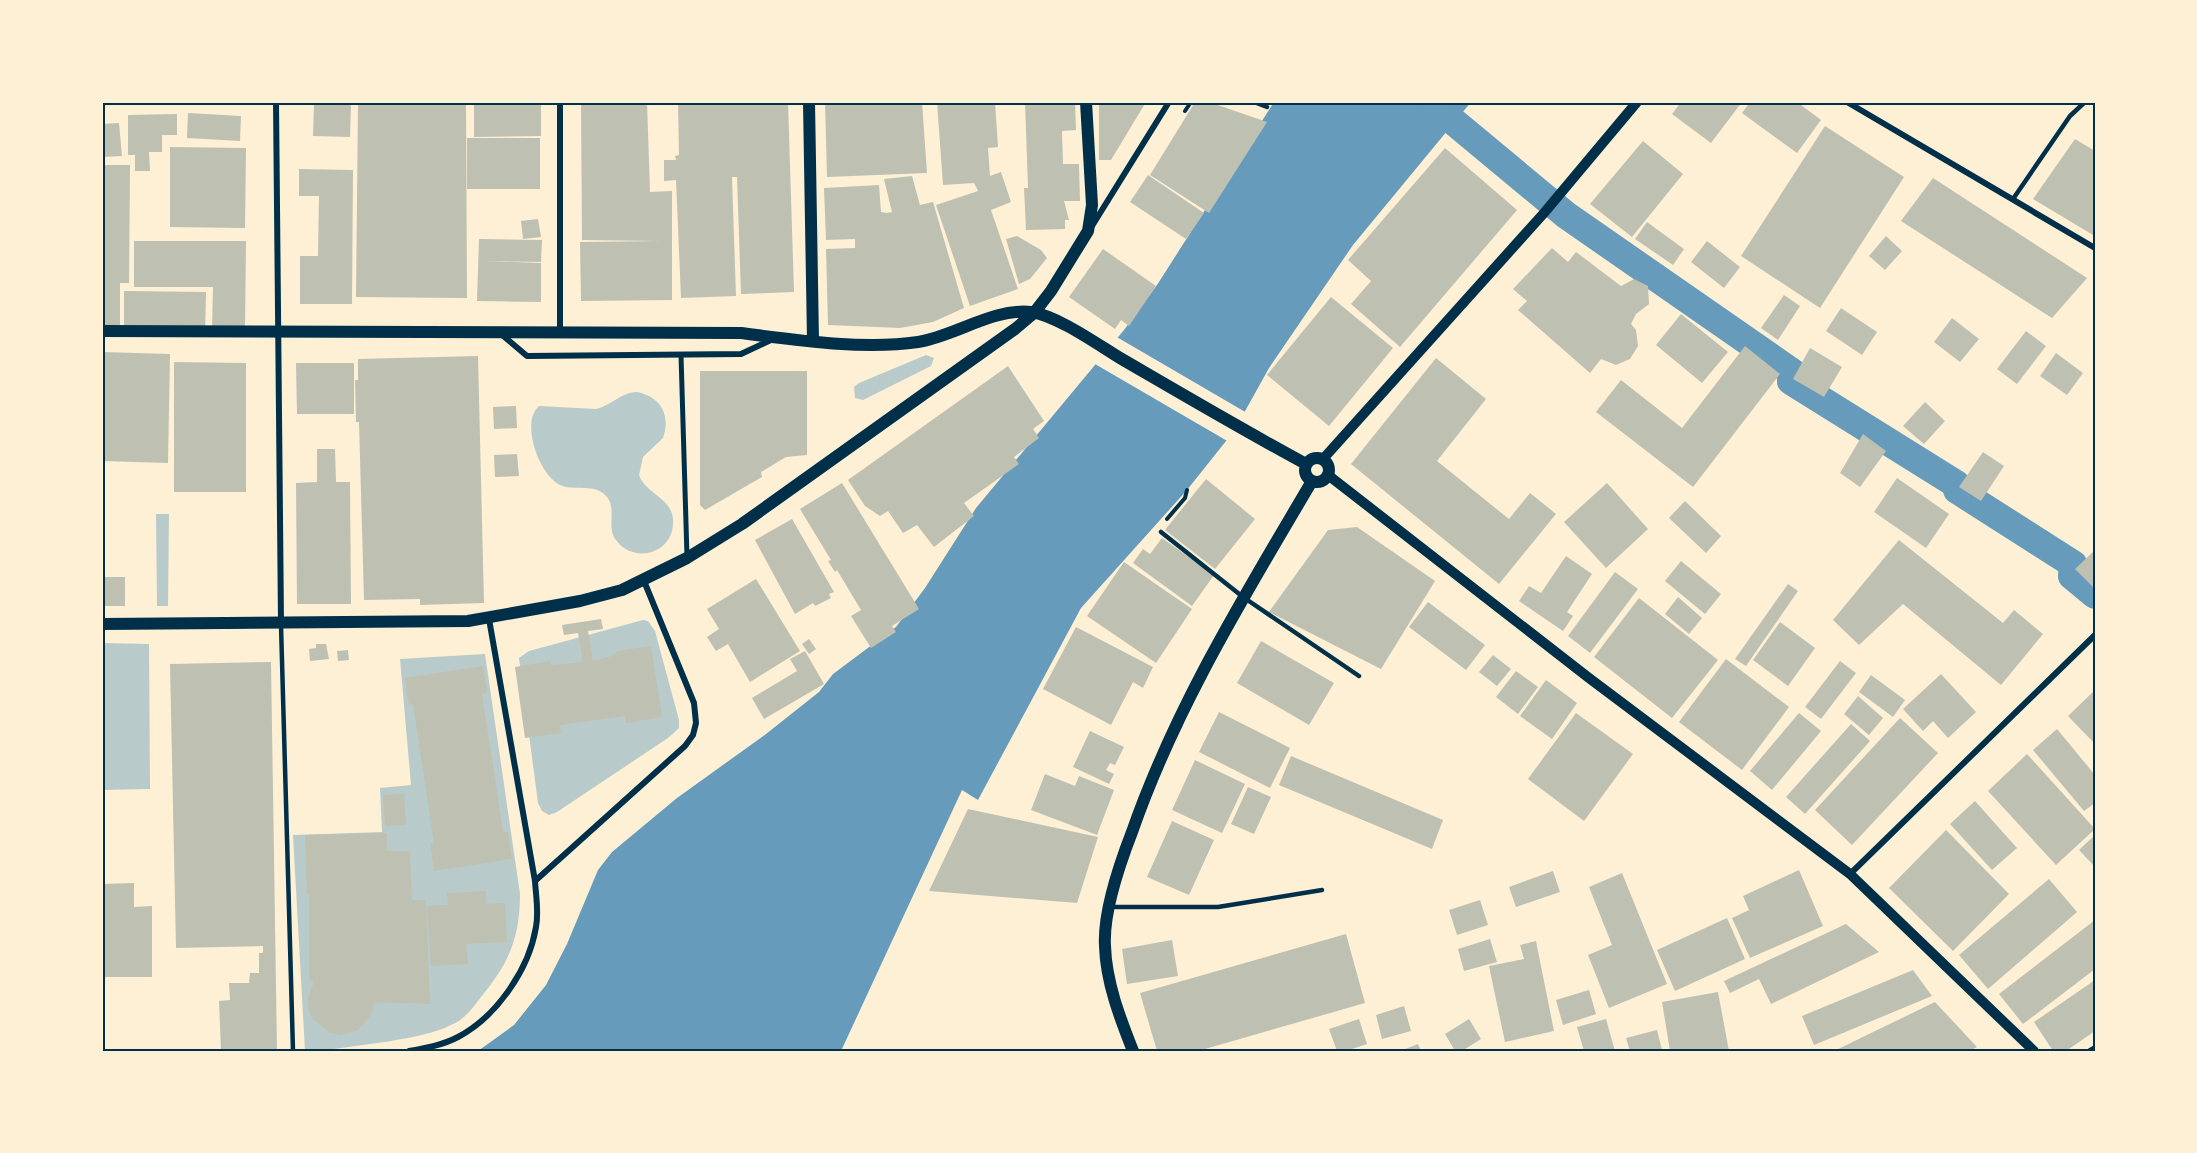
<svg xmlns="http://www.w3.org/2000/svg" width="2197" height="1153" font-family="'Libre Baskerville',serif">
<style>
.green{fill:#b9caca}
.water{fill:#669bbc}
.pier{fill:#fdf0d5}
.lines{fill:none;stroke-linecap:round;stroke-linejoin:round}
.canal{stroke:#669bbc;stroke-width:28}
.building{fill:#bec0b2}
.path{stroke:#003049;stroke-width:4}
.service{stroke:#003049;stroke-width:4.5}
.pedestrian{stroke:#003049;stroke-width:5}
.minor{stroke:#003049;stroke-width:6}
.tertiary{stroke:#003049;stroke-width:10}
.secondary{stroke:#003049;stroke-width:12}
.neatline{fill:none;stroke:#003049;stroke-width:2}
</style>
<rect width="100%" height="100%" fill="#fdf0d5"/>
<path class="green" d="M926 355 934 358 931 366 863 400 855 398 854 387 859 383Z
M637 392C661 397 671 415 663 438L643 457 639 475C647 496 675 498 673 524 672 554 633 564 616 540 606 527 617 510 607 497 595 482 575 492 560 485 539 475 520 422 539 406L596 409C612 405 620 393 637 392Z
M156 514H169L168 606H157Z
M643 620 648 621 655 631 679 720V728L668 738 557 812 549 815 542 811 538 803 519 658 529 651Z
M102 643 149 644 150 789 102 790Z
M485 654 520 894C520 938 509 963 481 997 473 1008 464 1020 451 1025 422 1040 356 1045 321 1051H305L293 835 382 832 380 788 411 785 400 659Z"/>
<path class="water" d="M1274 102H1471L1353 245 1269 368 1234 431 1187 490 1081 608 978 800 962 790 841 1051H478L514 1025 546 985 567 944 598 870 612 852 677 798 766 734 819 692 833 674 896 627 925 588 976 508 1124 330 1157 285Z"/>
<path class="pier" d="M1115 336 1247 413 1229 442 1095 364Z"/>
<g class="lines">
<path class="canal" d="M1430 102 1566 215 1792 372 1791 381 1956 484 1957 490 2073 564 2072 576 2095 595"/>
</g>
<path class="building" d="M189 102H242V105H189Z
M358 102H466L467 298 356 297Z
M474 102H541V136L474 137Z
M581 102H647L650 192 672 191V300L581 301 580 242 661 241 582 240Z
M678 102H788L794 292 741 294 737 177H732L736 296 681 298 676 180 664 181V160H676L675 156 679 155Z
M825 102H922L927 173 827 177Z
M937 102H995L998 147 988 148 990 176 1001 172 1011 202 991 210 1018 289 970 306 936 205 978 191 974 183 943 185Z
M1025 102H1075L1076 130 1062 131 1063 164H1079L1080 201H1064L1069 220H1065V229L1026 230 1024 188H1028Z
M1099 102H1146L1111 160H1099Z
M1195 102H1209L1267 122 1209 213 1150 175Z
M1681 102H1742L1711 143 1672 114Z
M1750 102H1797L1821 120 1797 153 1742 113Z
M314 103 351 104 350 137 313 136Z
M188 113 241 116 240 141 187 138Z
M177 114V135H162V152H149L150 171H135V155H128V115Z
M119 123 122 156 102 157V124Z
M1825 126 1904 177 1820 308 1741 256Z
M467 138H540V189H467Z
M2075 139 2095 151 2093 235 2033 199Z
M1643 141 1683 174 1632 237 1590 204Z
M170 147 246 148 245 228 170 227Z
M1445 148 1517 210 1400 347 1351 304 1371 281 1348 260Z
M102 165H130L129 283H120V325H102Z
M299 169 353 170 352 304H300V256H318L319 196H299Z
M1148 175 1204 213 1186 239 1130 202Z
M912 176 920 205 933 202 964 308 933 322 900 328 828 325 826 249 855 248V239L826 240 824 188 879 185 881 212 887 213 892 212 884 179Z
M1933 178 2087 278 2052 318 1901 221Z
M538 219 541 237 523 239 521 221Z
M1647 222 1684 249 1673 265 1635 239Z
M1017 236 1041 250 1047 258 1030 279 1019 284 1006 239Z
M1886 236 1902 251 1885 270 1869 256Z
M479 239 542 240 541 262 483 261 541 263V302L477 301Z
M134 241H246L245 330 212 329 213 287H134Z
M1707 241 1740 267 1724 288 1691 262Z
M1552 248 1568 262 1576 252 1621 286 1634 279 1648 286 1649 304 1636 314 1631 324 1636 330 1638 346 1630 359 1616 365 1601 359 1590 373 1518 310 1527 301 1513 289Z
M1103 249 1156 286 1129 326 1121 320 1115 329 1069 297Z
M124 291 206 292 205 336 124 335Z
M1784 295 1800 306 1778 340 1761 328Z
M1331 297 1393 348 1329 426 1267 375Z
M1841 308 1877 332 1862 355 1826 331Z
M1681 314 1728 352 1702 383 1656 345Z
M1952 318 1979 339 1960 362 1934 342Z
M2026 331 2046 346 2017 384 1997 369Z
M1745 346 1780 374 1693 487 1596 412 1621 380 1682 428Z
M1810 348 1842 367 1824 397 1793 379Z
M102 352 170 354 168 463 102 461Z
M2056 353 2083 373 2067 395 2040 376Z
M478 356 484 603 420 605V599L364 600 359 422H356L355 380H358V359Z
M1436 358 1486 399 1437 461 1509 519 1530 493 1556 514 1499 584 1351 464Z
M174 362 246 363V492H174Z
M296 363H354V414H297Z
M1008 366 1044 421 1033 429 1039 438 1014 457 1019 464 964 503 974 516 934 547 917 525 903 533 888 511 880 516 865 506 848 480Z
M700 371H807V455L786 457 761 472 762 477 705 510 700 505Z
M1925 402 1945 421 1924 444 1903 426Z
M516 406 517 428 494 429 493 407Z
M1863 434 1886 451 1860 487 1840 473Z
M317 449H335L336 482H350L351 604H297L296 483 317 482Z
M1983 452 2004 466 1981 501 1959 487Z
M517 454 519 476 495 477 494 455Z
M1897 478 1949 514 1926 548 1874 512Z
M1206 479 1255 519 1215 569 1165 530Z
M842 483 919 609 892 626 896 632 871 648 851 616 861 610 837 570 835 572 828 561 831 560 800 509Z
M1607 483 1648 529 1606 568 1564 522Z
M1685 501 1721 536 1706 553 1669 518Z
M792 519 834 592 829 594 831 598 815 606 813 603 795 614 755 540Z
M1357 527 1435 581 1381 669 1269 612 1328 530Z
M1162 538 1214 575 1192 606 1133 563 1143 549 1150 554Z
M1899 540 2003 623 2014 610 2043 634 2001 685 1903 604 1859 645 1833 620Z
M2095 550V589L2075 569Z
M1566 556 1592 574 1567 612 1573 616 1563 631 1519 601 1529 586 1541 593Z
M1681 561 1721 594 1705 614 1665 581Z
M1124 562 1192 609 1156 663 1087 616Z
M1615 572 1638 589 1590 653 1568 636Z
M102 577H125V606H102Z
M756 579 800 651 750 682 728 644 716 651 707 637 719 629 707 609Z
M1788 584 1798 591 1746 666 1735 659Z
M1678 597 1702 618 1689 634 1665 614Z
M1639 598 1718 660 1672 718 1594 657Z
M1428 602 1485 645 1466 670 1409 627Z
M601 619 603 629 588 631 593 661 616 655V651L651 646 662 717 626 723 625 716 560 725 561 733 525 738 515 667 551 661V665L583 662 578 633 564 635 562 625Z
M1780 622 1815 648 1788 686 1753 660Z
M1076 627 1153 667 1143 688 1133 682 1111 725 1043 689Z
M809 639 816 649 809 654 802 644Z
M1261 641 1334 683 1309 725 1237 683Z
M316 644H326L329 659 310 661 309 649 316 648Z
M348 650 349 660 338 661 337 651Z
M805 651 824 684 764 719 752 698 797 671 790 659Z
M1493 655 1511 669 1497 686 1479 672Z
M1726 659 1789 707 1742 770 1679 722Z
M1840 661 1856 673 1821 719 1805 707Z
M271 662 277 1051H221L219 1001 230 1000 229 983H249L250 973H259V953H263V946L176 948 170 664Z
M483 666 487 693 482 694 503 832H508L512 859 434 871 430 843H434L413 704 409 705 405 678Z
M1516 671 1538 687 1518 714 1496 697Z
M1941 674 1976 712 1948 738 1933 721 1923 731 1903 709Z
M1871 675 1905 700 1893 717 1859 692Z
M1546 680 1577 703 1552 739 1520 716Z
M2095 690V744L2068 716Z
M1858 696 1883 718 1869 735 1844 714Z
M1219 712 1290 748 1270 788 1199 752Z
M1576 713 1633 754 1584 821 1528 779Z
M1799 713 1821 731 1772 790 1750 771Z
M1900 718 1938 753 1852 845 1815 810Z
M1851 724 1870 741 1805 814 1786 797Z
M2057 729 2095 775V803L2084 811 2033 750Z
M1090 731 1124 747 1115 765 1110 763 1106 770 1114 774 1109 784 1073 767Z
M2027 754 2095 829 2056 865 1988 791Z
M1291 756 1443 820 1432 849 1279 785Z
M1195 760 1245 784 1222 833 1172 810Z
M1045 774 1075 786 1079 776 1114 790 1097 835 1031 810Z
M1248 787 1271 797 1254 834 1231 824Z
M404 794 406 825 385 826 383 795Z
M1975 801 2017 848 1992 870 1950 824Z
M968 809 1098 837 1077 903 929 891Z
M1172 821 1214 840 1189 895 1147 877Z
M1946 830 2009 894 1953 951 1889 888Z
M387 833V851H410L412 900H426L430 1004 374 1002 371 1015 358 1030 340 1035 329 1032 312 1018 308 1008V997L314 982 309 979V894L307 895 305 835Z
M2095 835V867L2079 850Z
M1799 870 1823 926 1750 958 1732 918 1749 910 1743 896Z
M1553 871 1560 892 1516 907 1509 887Z
M1622 873 1667 984 1609 1008 1588 955 1612 945 1589 887Z
M2049 879 2077 912 1988 989 1959 955Z
M134 883V907L152 906V977H102V884Z
M486 891V904L505 903 507 942 466 944 468 964 431 966 427 906 448 905 447 893Z
M1480 900 1488 925 1457 935 1449 910Z
M1727 918 1745 959 1675 991 1657 950Z
M2095 920V969L2023 1024 1999 994Z
M1846 924 1879 952 1771 1004 1759 979 1730 993 1724 981Z
M1346 934 1365 1003 1198 1051H1157L1140 993Z
M1490 939 1497 962 1464 971 1458 949Z
M1172 940 1178 976 1127 984 1122 949Z
M1536 941 1554 1031 1505 1042 1489 966 1524 959 1520 945Z
M1913 970 1932 996 1814 1045 1802 1016Z
M2095 980V1031L2066 1051H2053L2034 1022Z
M1589 990 1596 1014 1563 1025 1556 1000Z
M1718 992 1729 1051H1670L1662 1002Z
M1935 1002 1977 1047 1969 1051H1834Z
M1404 1006 1411 1031 1382 1039 1376 1015Z
M1359 1019 1367 1044 1346 1051H1337L1329 1029Z
M1469 1019 1481 1039 1462 1051H1455L1445 1034Z
M1606 1019 1615 1051H1584L1577 1027Z
M1657 1030 1662 1050 1630 1051 1626 1038Z
M1418 1044 1421 1051H1400Z"/>
<g class="lines">
<path class="path" d="M1185 111 1191 102
M1167 519 1185 498 1187 490"/>
<path class="service" d="M1254 102 1267 107
M2013 199 2070 116 2085 102
M1161 532 1243 597 1359 676
M281 625 293 1051
M1111 907H1218L1322 890"/>
<path class="pedestrian" d="M681 355 687 557"/>
<path class="minor" d="M276 102 281 622
M560 102V331
M1847 102 2095 248
M1092 226 1169 102
M501 334 527 356 741 354 773 339
M1850 874 2095 635
M535 881 685 746 693 735 696 723 694 703 644 581
M409 1051C426 1048 443 1045 458 1037 496 1017 529 970 536 927 539 912 536 897 535 881L489 619
M2090 1051 2095 1048"/>
<path class="tertiary" d="M1323 459 1544 213 1637 102
M1328 475 1589 678 1850 874 2034 1051"/>
<path class="secondary" d="M809 102 813 341
M102 331 741 333C796 340 863 350 918 342 955 336 993 308 1031 312 1058 316 1097 344 1120 358 1182 394 1243 430 1306 464
M1305 470a12 12 0 1 1 24 0a12 12 0 1 1-24 0Z
M102 624 468 621 580 601 622 590 687 558 742 524 1015 329 1034 313 1051 291 1088 231 1092 205 1086 102
M1133 1051C1120 1018 1106 982 1105 946 1103 913 1120 863 1132 832 1176 706 1245 595 1312 481"/>
</g>
<rect width="2197" height="1153" fill="none" stroke="#fdf0d5" stroke-width="207"/>
<rect x="104" y="104" width="1990" height="946" class="neatline"/>
</svg>
